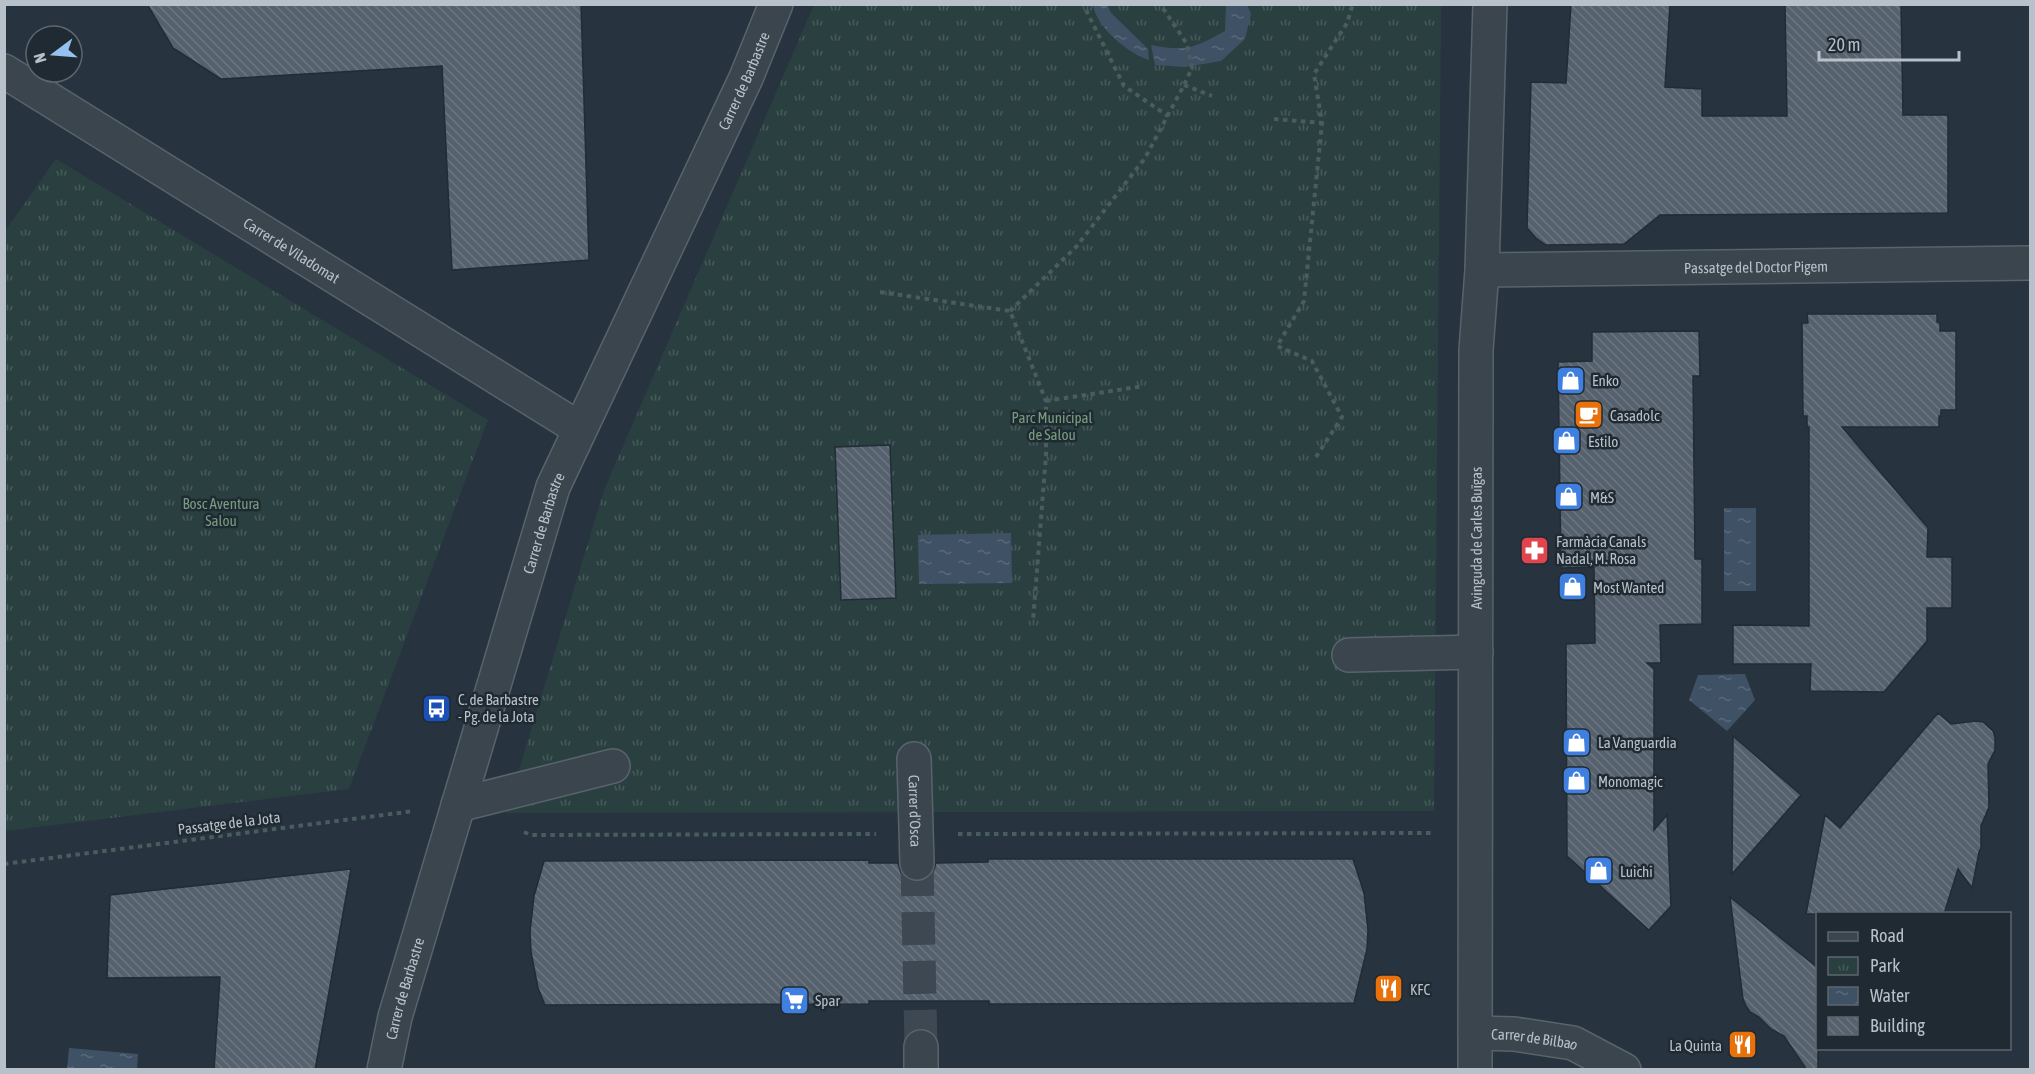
<svg xmlns="http://www.w3.org/2000/svg" width="2035" height="1074" font-family="'Asap Condensed',sans-serif">
<style>
.park{fill:url(#park-tufts)}
.water{fill:url(#water-ripples)}
.building{fill:url(#building-back-hatch);stroke:#222c35;stroke-width:1.5}
.lines{fill:none;stroke-linecap:round;stroke-linejoin:round}
.street-tunnel{stroke:#3d4853;stroke-width:33;stroke-dasharray:33 16;stroke-linecap:butt}
.street-casing{stroke:#59636c;stroke-width:36}
.path{stroke:#495d5e;stroke-width:4;stroke-dasharray:4.5 4.5;stroke-linecap:butt}
.street{stroke:#3b454e;stroke-width:33}
.labels{text-anchor:middle;dominant-baseline:central;stroke-width:5;stroke-linejoin:round;paint-order:stroke}
.street-label{font-size:15px;fill:#b8c0c9;stroke:#202a33}
.poi-label{font-size:15px;fill:#b8c0c9;stroke:#202a33;text-anchor:start}
.park-label{font-size:15px;fill:#789d7e;stroke:#202a33}
</style>
<defs>
<pattern id="park-tufts" width="24" height="20" patternUnits="userSpaceOnUse" patternTransform="scale(1.5)"><rect width="24" height="20" fill="#2a4040"/><path d="M3 7l-1-3M5 7V3M7 7l1-3M15 17l-1-3M17 17v-4M19 17l1-3" fill="none" stroke="#475a5a"/></pattern>
<pattern id="water-ripples" width="26" height="14" patternUnits="userSpaceOnUse" patternTransform="scale(1.5)"><rect width="26" height="14" fill="#3f5265"/><path d="M2 4q2-2 4 0t4 0M15 11q2-2 4 0t4 0" fill="none" stroke="#59697a"/></pattern>
<pattern id="building-back-hatch" width="6" height="6" patternUnits="userSpaceOnUse" patternTransform="scale(1.5)"><rect width="6" height="6" fill="#56616e"/><path d="M-1 5l2 2M0 0l6 6M5-1l2 2" fill="none" stroke="#6c7681"/></pattern>
</defs>
<rect width="100%" height="100%" fill="#27333e"/>
<path class="park" d="M814 5H1441L1434 811 506 813 604 490Z
M56 159 488 420 349 789 5 831V231Z"/>
<path class="water" d="M1093 5H1107L1111 13 1148 49 1149 60C1128 53 1097 28 1093 5Z
M1226 5H1247L1251 14 1245 39 1221 61 1185 67 1155 65 1151 45C1186 52 1194 48 1225 31Z
M1724 508H1756V591H1724Z
M1011 533 1012 583 919 584 918 535Z
M1745 674 1755 700 1727 731 1689 700 1698 675Z
M69 1048 138 1054 137 1069H67Z"/>
<path class="building" d="M147 4H581L589 260 452 270 442 66 221 79 173 48Z
M1571 4H1670L1665 87 1702 89V116H1787L1785 4H1901L1903 115H1948V213L1660 215 1624 244 1546 245 1536 238 1527 228 1531 82 1566 83Z
M1807 314H1937V322L1940 323V331H1956V410H1941V416H1939V427H1842L1928 528 1927 557H1952V608H1927V641L1884 692 1810 691 1811 664H1733V625L1809 626V427H1807V416H1803L1802 323H1808Z
M1699 331 1700 376H1693L1695 559H1702V624L1660 625 1661 663H1647L1654 669V830L1667 815 1671 906 1649 930 1567 856 1566 644 1595 643 1594 567 1561 568 1558 362 1592 361V332Z
M890 445 896 598 841 600 835 447Z
M1938 713 1951 724 1976 721 1983 722 1993 731 1995 737V750L1988 764 1989 807 1981 826V848L1979 852 1972 888 1958 869 1944 914H1806L1825 815 1840 828Z
M1733 736 1801 795 1732 874Z
M988 859H1353L1364 893 1368 930 1367 949 1354 1003 989 1004V1001H869V1004L545 1005 538 988 531 952 530 932 534 896 544 861 869 860V863H898L901 873 908 879 917 882 927 879 933 872 936 863 988 862Z
M351 869 315 1070H214L220 977 107 978 110 895Z
M1730 897 1818 968V1070H1807L1784 1036 1771 1029 1759 1017 1750 1012 1746 1006 1743 999Z"/>
<g class="lines">
<path class="street-tunnel" d="M917 863 921 1047"/>
<defs>
<g id="street">
<path id="s1" d="M4 71 580 429"/>
<path id="s2" d="M1482 270 2030 263"/>
<path d="M1349 655 1476 652"/>
<path id="s3" d="M914 759 917 863"/>
<path d="M458 805 613 766"/>
<path id="s4" d="M1475 1033 1514 1034 1573 1043 1624 1070"/>
<path d="M921 1047V1070"/>
<path id="s5" d="M384 1070 395 1017 553 487 746 78 776 4"/>
<path id="s6" d="M1475 1070 1476 350 1482 270 1490 4"/>
</g>
</defs>
<use href="#street" class="street-casing"/>
<path class="path" d="M1086 10 1124 86 1168 116
M1184 85 1212 96
M1274 119 1322 123
M880 292 1010 311 1046 401V455L1033 621
M1010 311 1076 247 1145 158 1184 85 1192 68 1187 44 1160 4
M1046 401 1144 386
M1316 457 1342 417 1312 361 1277 346 1304 301 1322 123 1314 74 1347 23 1353 4
M524 832 531 835 876 834
M958 834 1434 833
M4 864 414 811"/>
<use href="#street" class="street"/>
</g>
<defs>
<symbol id="shop-square" viewBox="-11 -11 22 22"><rect x="-9" y="-9" width="18" height="18" rx="4" fill="#3f7fe0" stroke="#202a33"/><path d="M-5-2.5h2.3a2.7 3.5 0 0 1 5.4 0H5L5.5 6h-11ZM-1.5-2.5h3a1.5 2.3 0 0 0-3 0Z" fill="#fff"/></symbol>
<symbol id="cafe-square" viewBox="-11 -11 22 22"><rect x="-9" y="-9" width="18" height="18" rx="4" fill="#e8710a" stroke="#202a33"/><path d="M-5.5-4.5H6V0H3Q3 3.5 0 3.5H-2.5Q-5.5 3.5-5.5 0ZM3-3.2v2h1.7v-2ZM-6 4.5H4V6H-6Z" fill="#fff"/></symbol>
<symbol id="pharmacy-square" viewBox="-11 -11 22 22"><rect x="-9" y="-9" width="18" height="18" rx="4" fill="#e0444e" stroke="#202a33"/><path d="M-2-6h4v4h4v4h-4v4h-4v-4h-4v-4h4Z" fill="#fff"/></symbol>
<symbol id="bus-square" viewBox="-11 -11 22 22"><rect x="-9" y="-9" width="18" height="18" rx="4" fill="#1a4fb4" stroke="#202a33"/><path d="M-5-6H5V4H4V6H2V4H-2V6H-4V4H-5ZM-3.5-4V0h7V-4ZM-3.5 1.2v1.5H-2V1.2ZM2 1.2v1.5H3.5V1.2Z" fill="#fff"/></symbol>
<symbol id="restaurant-square" viewBox="-11 -11 22 22"><rect x="-9" y="-9" width="18" height="18" rx="4" fill="#e8710a" stroke="#202a33"/><path d="M-5-6h1v4h1v-4h1v4h1v-4h1v5L-1.5 .5V6h-2V.5L-5-1ZM5-6V6H3V1.5H1.5Q1.5-4 5-6Z" fill="#fff"/></symbol>
<symbol id="supermarket-square" viewBox="-11 -11 22 22"><rect x="-9" y="-9" width="18" height="18" rx="4" fill="#3f7fe0" stroke="#202a33"/><path d="M-6-5.5h2.5l.6 2H6L4.5 2H-2.5L-4.4-4H-6ZM-1.5 3.2a1.3 1.3 0 1 0 .1 0ZM3 3.2a1.3 1.3 0 1 0 .1 0Z" fill="#fff"/></symbol>
</defs>
<g fill-rule="evenodd">
<use href="#shop-square" x="1554" y="364" width="33" height="33"/>
<use href="#cafe-square" x="1572" y="398" width="33" height="33"/>
<use href="#shop-square" x="1550" y="424" width="33" height="33"/>
<use href="#shop-square" x="1552" y="480" width="33" height="33"/>
<use href="#pharmacy-square" x="1518" y="534" width="33" height="33"/>
<use href="#shop-square" x="1556" y="570" width="33" height="33"/>
<use href="#bus-square" x="420" y="692" width="33" height="33"/>
<use href="#shop-square" x="1560" y="726" width="33" height="33"/>
<use href="#shop-square" x="1560" y="764" width="33" height="33"/>
<use href="#shop-square" x="1582" y="854" width="33" height="33"/>
<use href="#restaurant-square" x="1372" y="972" width="33" height="33"/>
<use href="#supermarket-square" x="778" y="984" width="33" height="33"/>
<use href="#restaurant-square" x="1726" y="1028" width="33" height="33"/>
</g>
<g class="labels">
<g class="street-label">
<text stroke="none"><textPath href="#s5" startOffset="1056">Carrer de Barbastre</textPath></text>
<text stroke="none"><textPath href="#s1" startOffset="339">Carrer de Viladomat</textPath></text>
<text stroke="none"><textPath href="#s2" startOffset="274">Passatge del Doctor Pigem</textPath></text>
<text stroke="none"><textPath href="#s5" startOffset="570">Carrer de Barbastre</textPath></text>
<text stroke="none"><textPath href="#s6" startOffset="532">Avinguda de Carles Buïgas</textPath></text>
<text stroke="none"><textPath href="#s3" startOffset="52">Carrer d'Osca</textPath></text>
<text transform="translate(229 823) rotate(-7)">Passatge de la Jota</text>
<text stroke="none"><textPath href="#s5" startOffset="84">Carrer de Barbastre</textPath></text>
<text stroke="none"><textPath href="#s4" startOffset="60">Carrer de Bilbao</textPath></text>
</g>
<g class="poi-label">
<text x="1592" y="380">Enko</text>
<text x="1610" y="415">Casadolc</text>
<text x="1588" y="441">Estilo</text>
<text x="1590" y="497">M&amp;S</text>
<text x="1556" y="541">Farmàcia Canals<tspan x="1556" dy="17">Nadal, M. Rosa</tspan></text>
<text x="1593" y="587">Most Wanted</text>
<text x="458" y="699">C. de Barbastre<tspan x="458" dy="17">- Pg. de la Jota</tspan></text>
<text x="1598" y="742">La Vanguardia</text>
<text x="1598" y="781">Monomagic</text>
<text x="1620" y="871">Luichi</text>
<text x="1410" y="989">KFC</text>
<text x="815" y="1000">Spar</text>
<text x="1722" y="1045" text-anchor="end">La Quinta</text>
</g>
<g class="park-label">
<text x="1052" y="417">Parc Municipal<tspan x="1052" dy="17">de Salou</tspan></text>
<text x="221" y="503">Bosc Aventura<tspan x="221" dy="17">Salou</tspan></text>
</g>
</g>
<rect width="2035" height="1074" fill="none" stroke="#b8c0c9" stroke-width="12"/>
<rect x="1816" y="912" width="195" height="138" fill="#202a33" stroke="#5d666f" stroke-width="1.5"/>
<rect x="1828" y="932" width="30" height="9" fill="#3b454e" stroke="#5d666f" stroke-width="1.5"/>
<text x="1870" y="942" font-size="18" fill="#b8c0c9">Road</text>
<rect x="1828" y="957" width="30" height="18" fill="url(#park-tufts)" stroke="#5d666f" stroke-width="1.5"/>
<text x="1870" y="972" font-size="18" fill="#b8c0c9">Park</text>
<rect x="1828" y="987" width="30" height="18" fill="url(#water-ripples)" stroke="#5d666f" stroke-width="1.5"/>
<text x="1870" y="1002" font-size="18" fill="#b8c0c9">Water</text>
<rect x="1828" y="1017" width="30" height="18" fill="url(#building-back-hatch)" stroke="#5d666f" stroke-width="1.5"/>
<text x="1870" y="1032" font-size="18" fill="#b8c0c9">Building</text>
<g transform="translate(54 54) rotate(254)"><circle r="28" fill="#202a33" stroke="#5d666f" stroke-width="1.5"/>
<path d="M0-4.5L10 22L0 15L-10 22Z" fill="#96c0f0"/>
<text y="-9" font-size="16" font-weight="bold" text-anchor="middle" fill="#b8c0c9">N</text>
</g>
<path d="M1819 51v9h140v-9" fill="none" stroke="#b8c0c9" stroke-width="3"/>
<text x="1828" y="51" font-size="18" fill="#b8c0c9" stroke="#202a33" stroke-width="4.5" paint-order="stroke">20 m</text>
</svg>
